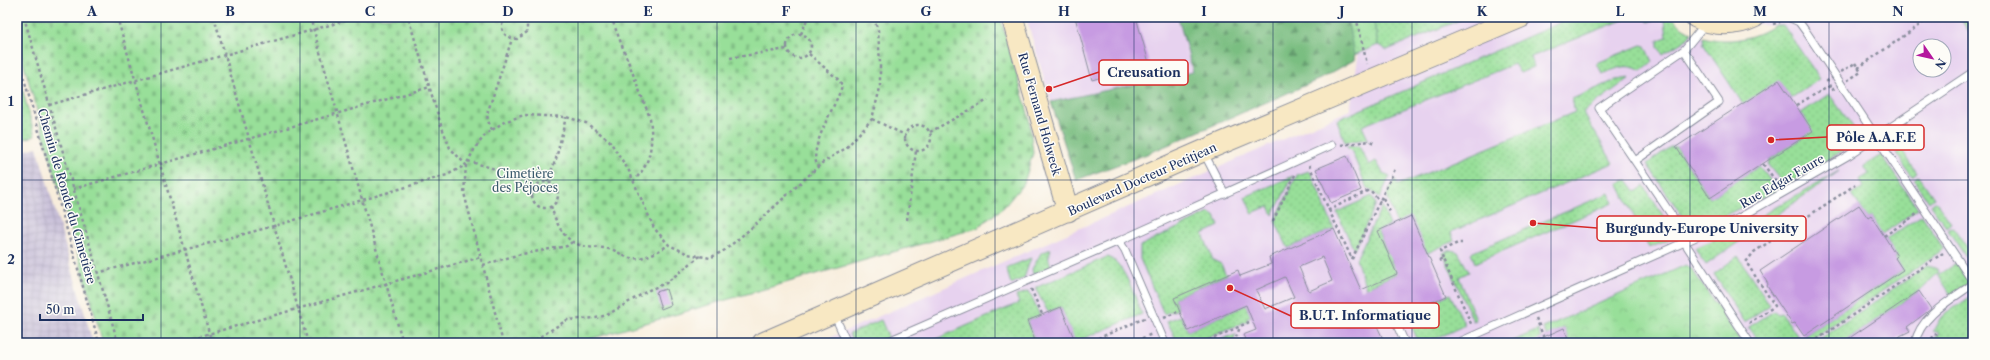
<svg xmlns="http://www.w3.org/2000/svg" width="1990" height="360" font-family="'Libre Caslon Text',serif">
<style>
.built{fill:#e7d2ef;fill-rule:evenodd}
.industrial{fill:url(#industrial-grid)}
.grass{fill:url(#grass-dots);stroke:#5a877c}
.forest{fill:url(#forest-firs);stroke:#4a7670}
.cemetery{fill:url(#cemetery-stones);stroke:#5a877c}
.park{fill:url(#park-crowns);stroke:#5a877c}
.building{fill:#c79be2;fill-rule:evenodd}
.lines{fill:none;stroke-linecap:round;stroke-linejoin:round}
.lane-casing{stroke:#8a8e9d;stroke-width:9}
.secondary-casing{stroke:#8a8e9d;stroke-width:23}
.path{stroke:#8a8e9d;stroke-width:2.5;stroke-dasharray:3 3;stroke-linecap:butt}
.lane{stroke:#fff;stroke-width:7}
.secondary{stroke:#f8e8c3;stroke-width:21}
.grid{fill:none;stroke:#1b2f5e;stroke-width:1;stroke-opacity:0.55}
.labels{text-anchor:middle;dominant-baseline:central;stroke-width:3;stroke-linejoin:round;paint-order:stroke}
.street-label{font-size:12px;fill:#1b2f5e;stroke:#fdfcf7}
.park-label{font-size:12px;fill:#3a5b6d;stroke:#fdfcf7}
.leader{fill:none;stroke:#d62828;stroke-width:1.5}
.callout-dot{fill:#d62828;stroke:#fdfcf7;stroke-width:1.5}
.callout{fill:#fdfcf7;stroke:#d62828;stroke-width:1.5}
.callout-label{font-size:13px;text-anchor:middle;font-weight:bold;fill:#1b2f5e}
.neatline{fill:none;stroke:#1b2f5e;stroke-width:1.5}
.grid-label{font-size:13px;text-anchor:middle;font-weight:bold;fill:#1b2f5e}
</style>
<defs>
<pattern id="industrial-grid" width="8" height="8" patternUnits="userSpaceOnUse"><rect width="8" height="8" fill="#c8bfd8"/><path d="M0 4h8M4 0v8" fill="none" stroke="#aba4bc"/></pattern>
<pattern id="grass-dots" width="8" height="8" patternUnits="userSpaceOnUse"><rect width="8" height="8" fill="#98df99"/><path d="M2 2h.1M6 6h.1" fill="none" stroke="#82c086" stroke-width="1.8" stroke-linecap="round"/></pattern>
<pattern id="forest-firs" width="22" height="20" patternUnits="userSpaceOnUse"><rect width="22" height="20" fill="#7abe81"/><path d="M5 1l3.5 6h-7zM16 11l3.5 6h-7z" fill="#639b6d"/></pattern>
<pattern id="cemetery-stones" width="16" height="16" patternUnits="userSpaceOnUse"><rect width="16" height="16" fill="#98df99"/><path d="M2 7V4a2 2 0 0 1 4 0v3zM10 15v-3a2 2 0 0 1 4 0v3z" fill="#82c086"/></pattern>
<pattern id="park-crowns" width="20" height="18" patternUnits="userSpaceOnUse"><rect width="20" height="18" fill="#98df99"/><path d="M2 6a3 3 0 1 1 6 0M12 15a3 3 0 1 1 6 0" fill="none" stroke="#82c086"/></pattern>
</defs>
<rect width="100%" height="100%" fill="#fdfcf7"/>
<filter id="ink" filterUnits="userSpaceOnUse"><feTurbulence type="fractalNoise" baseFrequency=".025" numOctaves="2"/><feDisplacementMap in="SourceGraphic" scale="8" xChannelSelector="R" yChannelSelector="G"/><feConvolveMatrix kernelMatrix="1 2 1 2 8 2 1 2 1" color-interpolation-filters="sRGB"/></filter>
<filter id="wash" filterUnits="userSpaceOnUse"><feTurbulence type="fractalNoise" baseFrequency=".012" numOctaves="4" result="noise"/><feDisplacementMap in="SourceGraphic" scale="16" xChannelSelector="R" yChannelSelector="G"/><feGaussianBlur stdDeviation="0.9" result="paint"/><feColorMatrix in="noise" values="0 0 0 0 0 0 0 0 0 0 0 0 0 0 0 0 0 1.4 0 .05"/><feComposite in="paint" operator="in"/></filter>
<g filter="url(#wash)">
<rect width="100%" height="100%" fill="#f8eddc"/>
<path class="built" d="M1026 17H1178L1194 72 1051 102Z
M1350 17H1672L1682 27 1692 33 1712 40 1729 41 1757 35 1775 25 1742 23 1781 17H1973V343H818L1350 110 1358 58ZM1920 46H1944V70H1920Z"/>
<path class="industrial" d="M37 147 93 343H17V153Z"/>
<path class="grass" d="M1373 17H1467L1387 50 1378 45Z
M1573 17H1630L1531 57 1534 67 1520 73 1514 64 1362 126 1368 139 1345 142 1337 120Z
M1645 17H1672L1682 27 1692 33 1687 39 1663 54 1658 47V40L1667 37 1665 20 1657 18 1648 22Z
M1959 17H1966L1973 28V37Z
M1775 25H1783L1820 79 1791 98 1743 104 1704 45 1703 37C1729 44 1753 39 1775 25Z
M1641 45 1645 46 1652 62 1641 71C1626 62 1617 69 1602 74L1597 63Z
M17 69 35 136 17 141Z
M1630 78 1583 112 1613 163 1451 232 1454 241 1427 253 1396 223 1387 195 1395 179 1398 185 1575 112 1572 99 1616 80Z
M1829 94 1862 139 1785 186 1768 165 1769 160 1812 131 1801 113Z
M1346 146H1359L1369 165 1376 161 1383 173 1390 176 1380 197 1367 188 1352 152Z
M1670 147H1676L1710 198 1759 166 1778 190 1713 221 1691 229 1647 164Z
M1902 150 1917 173 1912 177 1896 153Z
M1881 155 1918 209 1883 234 1871 216 1868 218 1852 195 1863 187 1859 180 1869 174 1864 166Z
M1309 171 1311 173 1334 229 1288 248 1275 221 1297 175Z
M1839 171 1706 265 1695 248 1736 230Z
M1293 176 1273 215 1269 206 1252 213 1245 197Z
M1919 176 1934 198 1929 202 1914 180Z
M1627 180 1636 192 1644 186 1673 231 1675 236 1672 239 1649 248 1618 183Z
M1609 193 1613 203 1475 263 1471 253Z
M1372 196 1376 204 1354 250 1337 212Z
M1936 201 1951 223 1946 227 1931 205Z
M1382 206 1390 225 1378 231 1394 267 1401 265 1403 271 1371 285 1367 291 1356 259Z
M1209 213 1215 216 1219 226 1203 234 1213 260 1221 264 1226 275 1174 298 1178 309 1164 314 1140 259V246Z
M1922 215 1944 249 1809 341 1804 336 1903 270 1895 258 1897 256 1886 239Z
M1953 227 1973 256V268L1948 230Z
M1051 249 1048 257 1051 266 1033 274 1032 269 1041 253Z
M1451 250 1458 252 1469 272 1459 277 1476 320 1473 321 1443 253Z
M1738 256 1770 305 1746 321H1744L1714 274Z
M1107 257C1123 259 1136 300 1142 314L1075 342 1061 307 1048 312 1035 288Z
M1031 258 1024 278 1011 284 1006 268Z
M1956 263 1970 282 1951 295 1938 275Z
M1927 266 1936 268 1939 272 1919 291 1842 343H1814Z
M1029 291 1040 316 1027 321 1036 343H927L1019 303 1016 296Z
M1450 294 1465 325 1427 343H1419L1406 314Z
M1973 295V343H1939L1935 339 1939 333 1933 331 1941 317Z
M1246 305 1251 316 1247 318 1248 321 1193 343H1178L1167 321 1181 316 1188 331Z
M1774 311 1778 314 1782 313 1802 343H1759L1749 327Z
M881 320 888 336C881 346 866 343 854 343L849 334Z
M1538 330 1542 343H1508Z
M1236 334 1232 343H1212Z"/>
<path class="forest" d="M1178 17H1350L1356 46 1354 60 1320 79 1147 154 1076 180 1051 102 1193 72Z"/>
<path class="cemetery" d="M17 17H1000L1029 117 1033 153 1024 183 1004 207 977 228 576 343H103L17 40Z"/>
<path class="park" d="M1347 17H1373L1378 45 1354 55Z
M1686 265 1691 268 1742 343H1570L1564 328 1547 336 1543 328Z"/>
<g id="blocks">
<path class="building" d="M1075 17H1136L1149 63 1092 80Z
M1779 80 1813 131 1710 198 1676 147Z
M1347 156 1361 190 1331 203 1316 169Z
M1859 205 1868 218 1871 216 1897 256 1895 258 1903 270 1804 336 1795 323 1792 324 1767 286 1768 284 1760 271Z
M1411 216 1446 296 1377 326 1385 343H1247L1243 335 1256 330 1246 305 1188 331 1174 298 1238 270 1240 276 1271 264 1269 257 1334 229 1361 290 1397 274 1378 231ZM1322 257 1332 281 1309 291 1299 267ZM1285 277 1294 297 1265 309 1256 290Z
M666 289 671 305 661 309 656 292Z
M1919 291 1931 309 1907 327 1910 331 1900 336 1893 343H1842Z
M1061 307 1076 343H1036L1027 321Z
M1564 328 1570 343H1530Z"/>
</g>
</g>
<g filter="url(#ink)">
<use href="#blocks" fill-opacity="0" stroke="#8a8e9d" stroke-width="1"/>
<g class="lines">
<defs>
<path id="lane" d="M1788 17 1799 22 1807 33 1973 282
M1971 17 1973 20
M1706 23 1684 50 1599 108 1683 232 1685 243 1750 343
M1204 153 1225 194
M1635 161 1719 102 1684 50
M1119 241 1332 145
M834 314 847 343
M1396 323 1405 343
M884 343 1119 241 1125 250 1165 343
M1457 343 1739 218 1849 155 1973 72
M1915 343C1920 316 1952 299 1973 284"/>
<path id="secondary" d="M1012 17 1068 211
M1696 17C1714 26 1736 26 1754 17
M763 343 1203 151 1521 17"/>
</defs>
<use href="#lane" class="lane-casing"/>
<use href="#secondary" class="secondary-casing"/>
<path class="path" d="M24 17 118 343
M117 17 212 343
M214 17 308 343
M310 17 403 343
M506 17C497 27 504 39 517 39L527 32V23L524 17
M611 17 650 118C653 141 652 164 634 180
M718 17 719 18
M1356 17 1367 64
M24 19 32 17
M1773 24 1780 22
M787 46a12 12 0 1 1 24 0a12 12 0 1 1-24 0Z
M801 34 808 17
M17 54 99 343
M809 54 840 81 842 86C837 104 806 151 818 166
M730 58 787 49
M1855 63 1861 72 1832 90 1827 81Z
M1858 68 1931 17
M49 105 358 17
M1796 105 1830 86
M872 119 905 135
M905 138a13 13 0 1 1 26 0a13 13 0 1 1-26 0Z
M492 130 488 121 487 114 512 39
M930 132 988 100
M1341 145 1370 141 1376 144
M468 161 519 176 535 186
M1763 164 1779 185
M1309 165 1329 210 1367 191H1371L1380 202
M532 195a13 13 0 1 1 26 0a13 13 0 1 1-26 0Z
M547 182 556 159 566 117
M73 189 430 87
M1383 198 1391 214
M551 206C557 226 565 244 588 247 595 248 602 247 609 249 616 250 620 254 626 257 641 262 656 252 669 245
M1329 210 1352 259
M907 220 916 151
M1273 221 1296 173
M1884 236 1917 214
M1352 259 1396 167
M1443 259 1440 251 1458 243H1462
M1439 261 1443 259 1472 326
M483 265 517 255 567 246 572 242
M97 273 274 226 447 175 466 165 450 148 441 125 408 17
M1031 289 1042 314
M1164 318 1177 312
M1536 318 1546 343
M1749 323 1775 306 1746 262 1754 252 1855 185
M1932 339 1934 334 1938 335
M176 343 481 257
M503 343 464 193 466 165 475 148 486 134 504 122 524 115 566 117 586 123 609 140 629 171 654 228 669 245 688 254 710 258 725 250 749 230 822 163 846 148 872 119 880 88V63L878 30 873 17
M530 343 567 320 596 318 607 315 649 290 666 283 700 256
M1087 343 1145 318
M1131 343 1152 334
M1203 343 1249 322
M1234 343 1240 327
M1812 343 1943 253"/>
<use href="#lane" class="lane"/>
<use href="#secondary" class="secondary"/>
</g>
</g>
<path class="grid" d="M161 17V343M300 17V343M439 17V343M578 17V343M717 17V343M856 17V343M995 17V343M1134 17V343M1273 17V343M1412 17V343M1551 17V343M1690 17V343M1829 17V343M17 180H1973"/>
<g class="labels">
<g class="street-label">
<text transform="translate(1040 114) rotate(74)">Rue Fernand Holweck</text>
<text transform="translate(1142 179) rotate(-24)">Boulevard Docteur Petitjean</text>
<text transform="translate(1782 181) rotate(-30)">Rue Edgar Faure</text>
<text transform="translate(67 196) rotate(74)">Chemin de Ronde du Cimetière</text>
</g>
<g class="park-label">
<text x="525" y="173">Cimetière<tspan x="525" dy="14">des Péjoces</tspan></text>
</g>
</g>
<path class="leader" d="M1049 89L1099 72M1771 140L1827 137M1533 223L1597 228M1230 288L1291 316"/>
<g class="callout-dot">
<circle cx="1049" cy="89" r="4"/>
<circle cx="1771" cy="140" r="4"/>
<circle cx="1533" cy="223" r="4"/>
<circle cx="1230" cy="288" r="4"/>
</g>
<g class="callout">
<rect x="1099" y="60" width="89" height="25" rx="4"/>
<rect x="1827" y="125" width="97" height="25" rx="4"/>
<rect x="1597" y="216" width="209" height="25" rx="4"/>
<rect x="1291" y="303" width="148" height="25" rx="4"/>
</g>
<g class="callout-label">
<text x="1144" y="77">Creusation</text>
<text x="1876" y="142">Pôle A.A.F.E</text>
<text x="1702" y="233">Burgundy-Europe University</text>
<text x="1365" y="320">B.U.T. Informatique</text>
</g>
<rect width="1990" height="360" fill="none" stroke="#fdfcf7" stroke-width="44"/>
<g transform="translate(1932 58) rotate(124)"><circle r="19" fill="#fdfcf7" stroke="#a3aaba"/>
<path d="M0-3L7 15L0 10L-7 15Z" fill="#b5179e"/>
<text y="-6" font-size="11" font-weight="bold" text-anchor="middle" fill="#1b2f5e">N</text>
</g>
<path d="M40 314v6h103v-6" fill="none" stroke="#1b2f5e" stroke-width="2"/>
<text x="46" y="314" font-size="12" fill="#1b2f5e" stroke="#fdfcf7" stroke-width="3" paint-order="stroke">50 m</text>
<rect x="22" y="22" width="1946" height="316" class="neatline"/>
<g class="grid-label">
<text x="92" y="16">A</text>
<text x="230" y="16">B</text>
<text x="370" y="16">C</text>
<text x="508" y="16">D</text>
<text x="648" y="16">E</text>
<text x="786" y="16">F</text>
<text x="926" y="16">G</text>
<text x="1064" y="16">H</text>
<text x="1204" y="16">I</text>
<text x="1342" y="16">J</text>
<text x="1482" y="16">K</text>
<text x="1620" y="16">L</text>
<text x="1760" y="16">M</text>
<text x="1898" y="16">N</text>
<text x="11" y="106">1</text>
<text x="11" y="264">2</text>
</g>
</svg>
